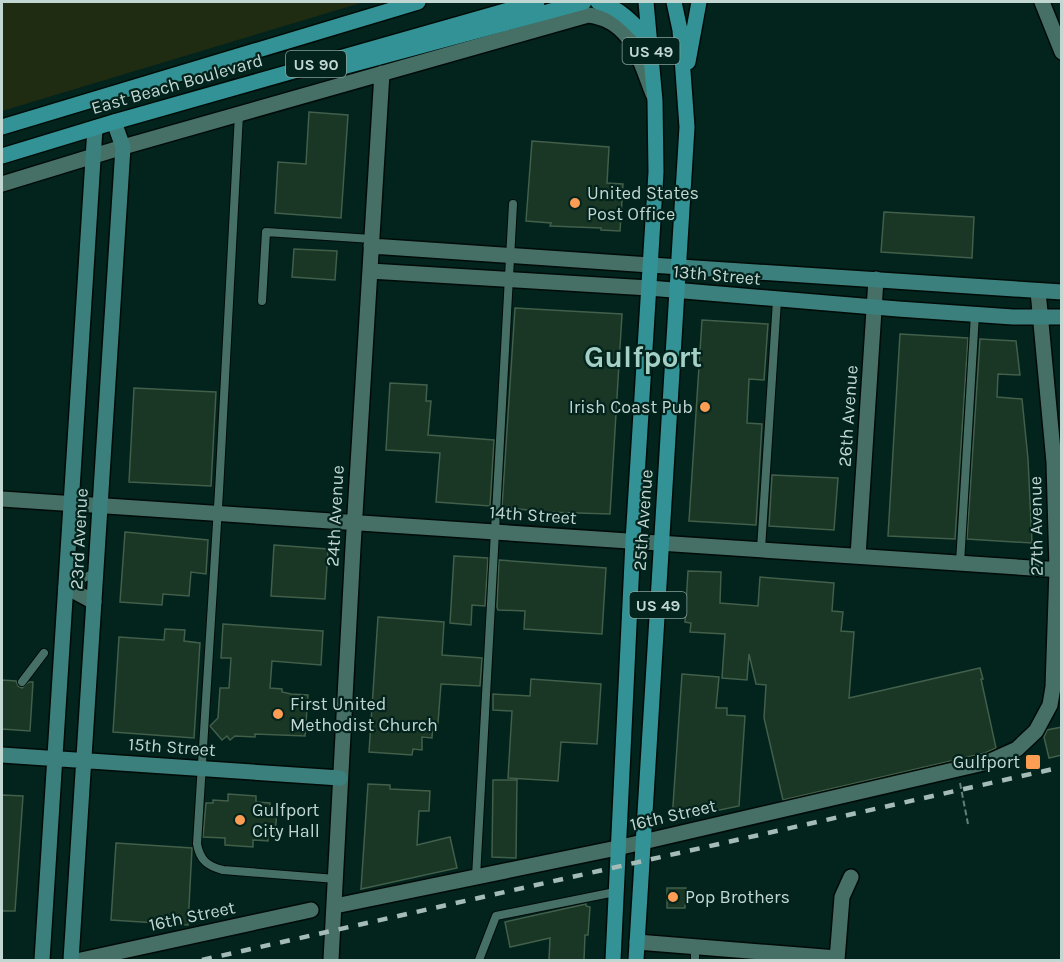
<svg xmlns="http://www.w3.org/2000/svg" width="1063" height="962" font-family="Karla,sans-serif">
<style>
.green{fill:#202c12}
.building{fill:#1a3624;stroke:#415f4a;stroke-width:1.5}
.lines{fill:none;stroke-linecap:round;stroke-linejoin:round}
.lane-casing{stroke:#000b07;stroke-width:10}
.street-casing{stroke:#000b07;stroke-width:18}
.secondary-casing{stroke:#000b07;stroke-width:18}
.primary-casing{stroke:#000b07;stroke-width:18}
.path{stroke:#647e79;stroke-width:2;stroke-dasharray:6 3;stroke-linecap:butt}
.lane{stroke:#466f66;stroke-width:8}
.street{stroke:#466f66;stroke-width:15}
.secondary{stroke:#3c807d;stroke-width:15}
.primary{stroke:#329295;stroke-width:15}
.rail{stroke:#a5bbb6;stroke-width:4.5;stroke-dasharray:10 10;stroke-linecap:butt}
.poi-dot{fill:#fc9d54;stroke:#03231d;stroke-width:2}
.labels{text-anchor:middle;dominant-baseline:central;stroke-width:4.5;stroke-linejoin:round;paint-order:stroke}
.shield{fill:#03231d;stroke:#89a19c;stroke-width:1.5}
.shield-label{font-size:16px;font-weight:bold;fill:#c2d7d2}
.street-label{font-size:18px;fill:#c2d7d2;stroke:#03231d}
.poi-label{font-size:18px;fill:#c2d7d2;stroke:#03231d;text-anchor:start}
.town-label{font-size:30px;font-weight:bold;fill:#a4d0c5;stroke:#03231d}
</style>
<rect width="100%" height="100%" fill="#03231d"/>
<path class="green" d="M2 2H364L2 111Z"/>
<path class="building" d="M309 112 348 115 341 218 275 213 278 162 306 164Z
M532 141 609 147 607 183 623 184 620 231 601 230V228L550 226 551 223 526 221Z
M884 212 974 217 972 258 881 252Z
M294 249 337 251 335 280 292 277Z
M515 308 622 314 610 514 545 512 502 507Z
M702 320 768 324 764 380 749 379 747 423 762 424 756 525 689 521Z
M900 334 968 338 955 539 888 536Z
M980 339 1016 341 1020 375 998 374 997 397 1022 399 1028 459 1032 543 967 539Z
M390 383 427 385 426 401H431L428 435 494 440 490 506 436 502 440 453 386 450Z
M134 388 216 392 211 486 129 482Z
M772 475 838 478 834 530 769 526Z
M125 532 208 540 206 574 191 572 189 596 163 594 162 605 120 602Z
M274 545 328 549 325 599 271 596Z
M454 556 488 558 485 606 472 605 471 625 450 623Z
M499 560 606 568 602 634 524 629 525 611 498 610 497 607Z
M688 571 721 572 720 603 758 606 760 577 834 583 832 611 843 612 841 631 854 632 849 698 980 668 983 679H981L996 748 985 753 783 800 764 718 766 685 756 684 749 654 747 680 722 678 725 634 690 632 691 623 685 622Z
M378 617 444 622 442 655 482 658 480 686 441 684 438 723 433 722 432 738 422 737V750L413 749 412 755 369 752Z
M223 624 323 631 321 665 272 661 270 688 282 689V692L291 694 308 695 305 736 255 734V737L235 736 230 740 227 736 222 740 210 726 218 718 220 688H229L231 658H221Z
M165 629 185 630 184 641 200 643 194 738 113 732 119 637 164 640Z
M682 674 719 677 716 708H727V715L745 716 739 806 672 820Z
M531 679 601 684 597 744 561 742 558 781 508 778 512 711 493 710V694L530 696Z
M2 680 16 681 18 686 22 688 29 682H33L30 731 2 729Z
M1062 727V755L1049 758 1044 737 1047 730Z
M493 780H517L516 858 492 857Z
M368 784 390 785V789L430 791 429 811H419L417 845 450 837 457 868 361 889Z
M228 794 256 796V802L270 803V807L277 808 275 837 268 836V841L253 840V847L225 845V838L203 837 206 803H213V800L228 801Z
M2 795 23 796 15 911H2Z
M116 843 192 848 188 925 111 920Z
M667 888H686L685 908H667Z
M586 904V906L590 907 588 935H585L584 960H549L550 938 510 947 505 922Z"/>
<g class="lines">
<defs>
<path id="lane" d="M239 114 219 491 197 844C200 860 207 866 223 870L336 879
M262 301 266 232 372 239
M761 549 777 300
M960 563 975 314
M67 579 80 580 96 572
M22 682 44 653
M476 877 513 204
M479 960 496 916 615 892
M695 960V947"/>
<path id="street" d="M1042 2 1062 52
M2 184 123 147 588 15C632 20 639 59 653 94
M371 246 650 265
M370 271 649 288
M2 499 1062 570
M858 556 876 279
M66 587 94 602
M335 906 617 848 988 762 1017 749 1036 731 1050 705 1053 687 1057 569 1054 462 1038 291
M637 942 837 958
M81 960 311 910
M331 960 353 547 382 73
M837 960 842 897 851 877"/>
<path id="secondary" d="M650 265 1062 292
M649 288 898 309 1013 317H1062
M2 755 340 778
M42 960 95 128
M71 960 123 147 114 122"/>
<path id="primary" d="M598 2C620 7 636 26 651 42
M688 62 699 2
M339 68 584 2
M2 127 418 2
M2 156 114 122 537 2
M613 960 633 541 656 172 655 101 646 2
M636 960 687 127 680 30 674 2"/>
</defs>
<use href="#lane" class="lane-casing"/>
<use href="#street" class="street-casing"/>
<use href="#secondary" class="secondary-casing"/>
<use href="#primary" class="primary-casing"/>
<path class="path" d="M960 783 968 824"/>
<use href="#lane" class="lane"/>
<use href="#street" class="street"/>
<use href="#secondary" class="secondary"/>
<use href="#primary" class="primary"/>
<path class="rail" d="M202 960 1062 767"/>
</g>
<g class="poi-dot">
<circle cx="575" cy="203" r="6"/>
<circle cx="705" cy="407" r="6"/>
<circle cx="278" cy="714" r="6"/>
<rect x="1025" y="754" width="16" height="16" rx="3"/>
<circle cx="240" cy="820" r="6"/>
<circle cx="673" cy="897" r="6"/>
</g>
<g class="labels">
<g class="shield">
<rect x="622.5" y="38" width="57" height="26" rx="4.5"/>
<rect x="286" y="51" width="60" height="26" rx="4.5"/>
<rect x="629.5" y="592" width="57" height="26" rx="4.5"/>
</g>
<g class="shield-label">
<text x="651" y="51">US 49</text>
<text x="316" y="64">US 90</text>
<text x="658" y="605">US 49</text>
</g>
<g class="street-label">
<text transform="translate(177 84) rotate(-16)">East Beach Boulevard</text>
<text transform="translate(717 275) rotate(5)">13th Street</text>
<text transform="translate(848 416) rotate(-86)">26th Avenue</text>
<text transform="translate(533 515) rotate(4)">14th Street</text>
<text transform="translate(335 516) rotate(-87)">24th Avenue</text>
<text transform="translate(643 520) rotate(-86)">25th Avenue</text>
<text transform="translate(1036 526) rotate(-91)">27th Avenue</text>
<text transform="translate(79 539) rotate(-87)">23rd Avenue</text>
<text transform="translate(172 747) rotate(4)">15th Street</text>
<text transform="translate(673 815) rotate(-13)">16th Street</text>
<text transform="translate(192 916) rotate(-12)">16th Street</text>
</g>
<g class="poi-label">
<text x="587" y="193">United States<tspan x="587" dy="21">Post Office</tspan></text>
<text x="693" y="407" text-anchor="end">Irish Coast Pub</text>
<text x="290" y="704">First United<tspan x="290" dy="21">Methodist Church</tspan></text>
<text x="1020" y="762" text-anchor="end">Gulfport</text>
<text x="252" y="810">Gulfport<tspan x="252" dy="21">City Hall</tspan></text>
<text x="685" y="897">Pop Brothers</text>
</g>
<g class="town-label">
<text x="643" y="357">Gulfport</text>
</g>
</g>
<rect width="1063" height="962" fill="none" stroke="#c2d7d2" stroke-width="6"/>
</svg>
